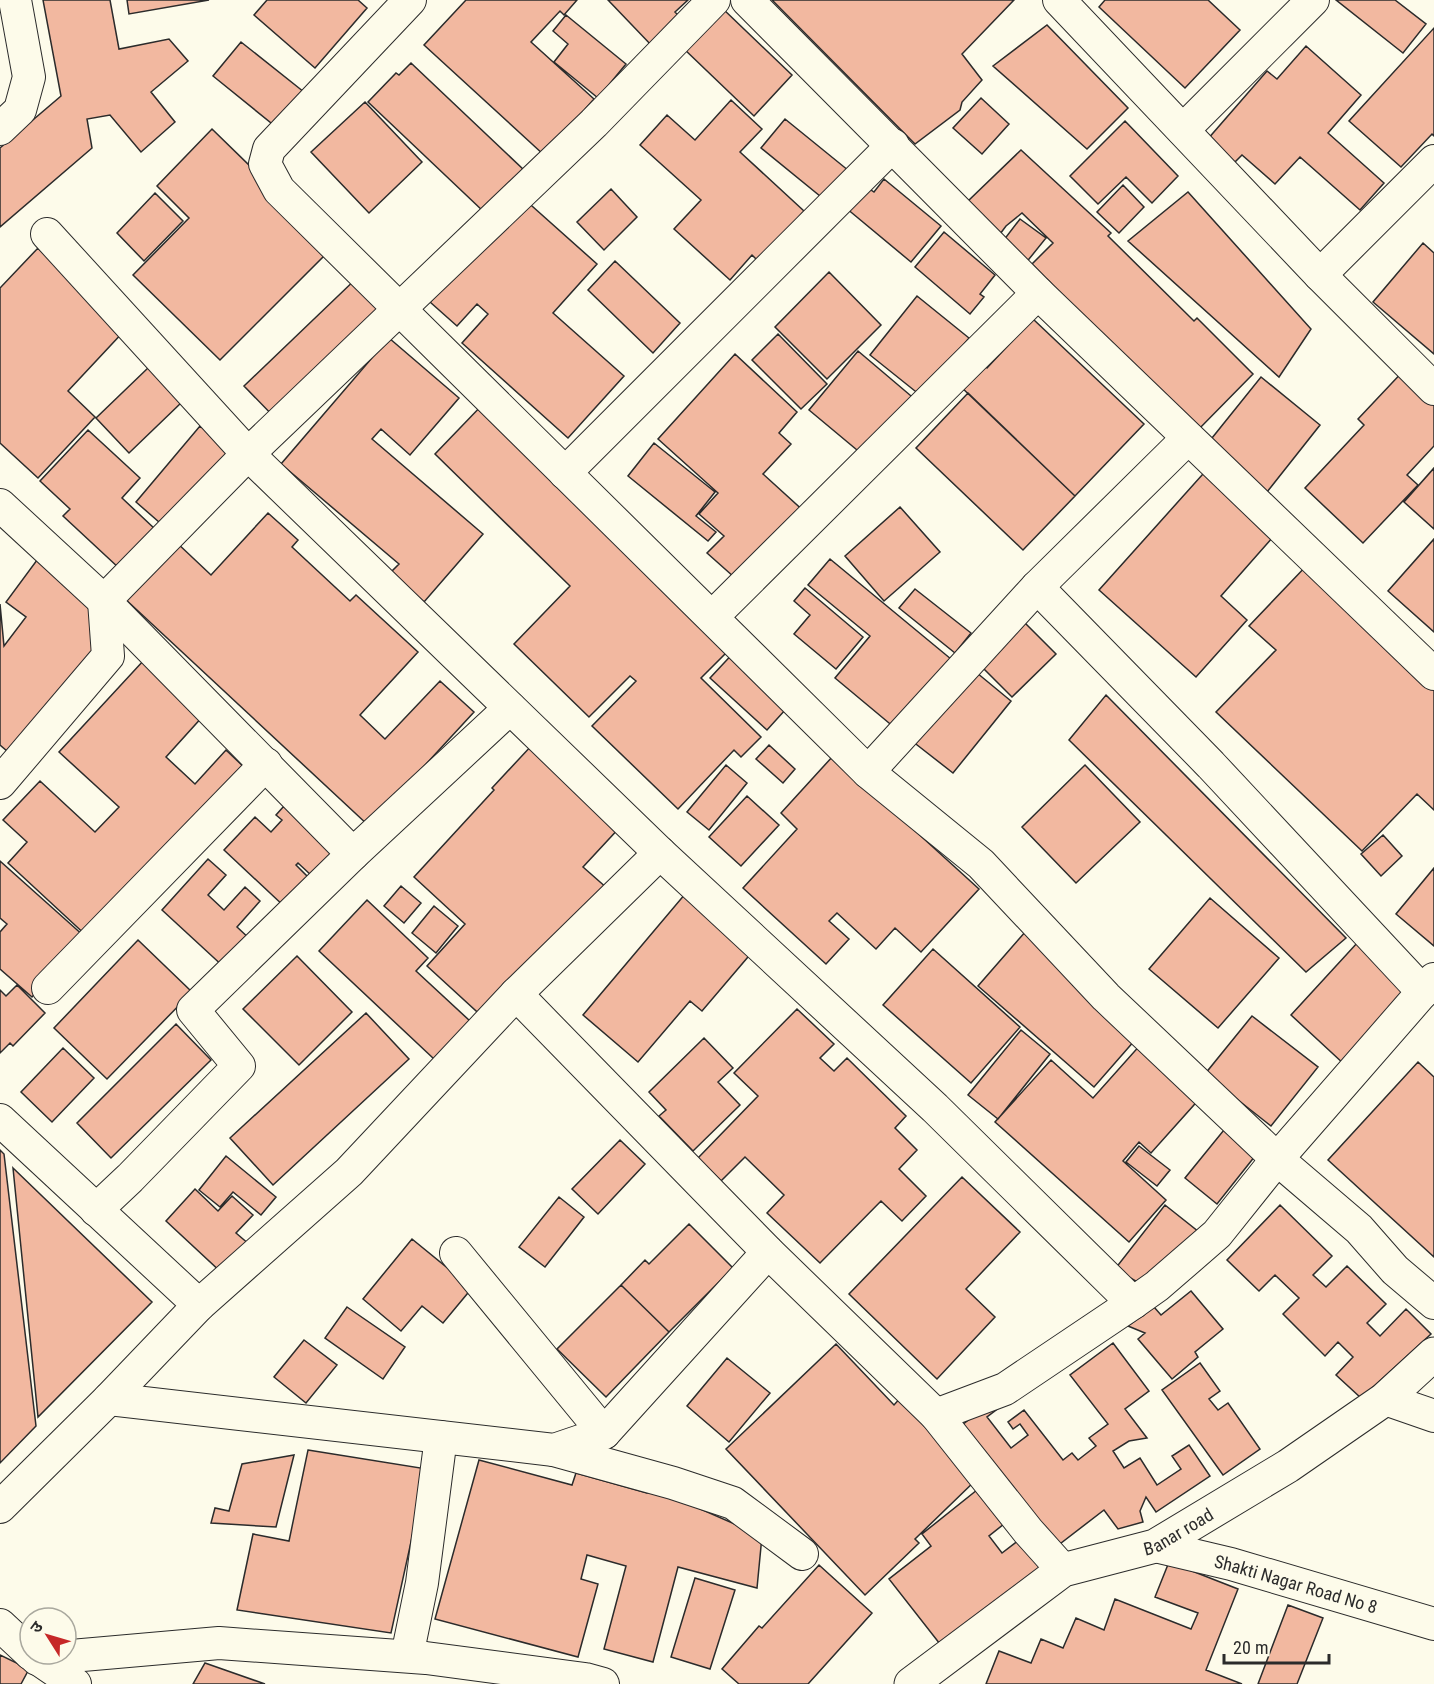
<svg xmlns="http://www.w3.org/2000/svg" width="1434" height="1684" font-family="'Roboto Condensed','Noto Sans Devanagari',sans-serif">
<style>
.building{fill:#f2b8a0;stroke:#2b2b2b;stroke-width:1.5}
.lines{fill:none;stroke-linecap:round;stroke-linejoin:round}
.minor-casing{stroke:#2b2b2b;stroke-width:34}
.tertiary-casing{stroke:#2b2b2b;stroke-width:35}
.minor{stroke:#fdfbea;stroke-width:32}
.tertiary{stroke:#fdfbea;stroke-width:33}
.labels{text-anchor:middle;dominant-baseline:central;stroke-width:4.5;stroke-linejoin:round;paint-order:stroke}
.street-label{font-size:18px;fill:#2b2b2b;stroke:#fdfbea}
</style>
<rect width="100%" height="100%" fill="#fdfbea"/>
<path class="building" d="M43 0H110L119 49 169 39 188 61 151 92 175 122 141 152 110 115 87 119 92 148 0 227V148L61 96Z
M127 0H209L129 14Z
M267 0H358L367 8 315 68 254 15Z
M466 0H577L564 15 560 11 531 42 594 99 544 155 424 45Z
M608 0H688L675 12 682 19 653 47Z
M772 0H1014L962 54 982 80 962 102 960 110 915 144Z
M1105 0H1208L1240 30 1185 88 1099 7Z
M1336 0H1395L1426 24 1403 53Z
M721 7 792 75 754 116 682 47Z
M566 15 626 64 598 98 554 62 568 44 553 31Z
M1047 25 1128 108 1087 149 993 66Z
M1434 28V136L1432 134 1401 167 1349 121Z
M241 42 309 96 281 131 213 76Z
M1306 46 1361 95 1328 133 1384 183 1360 210 1300 157 1275 184 1242 155 1234 163 1207 140 1267 71 1277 79Z
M411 63 524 170 484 212 368 102 396 73 399 75Z
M981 98 1009 124 982 154 953 128Z
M731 100 762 129 740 152 804 211 759 262 752 255 730 280 674 229 701 200 640 145 667 115 695 140Z
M365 102 422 162 369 213 311 152Z
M785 119 854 175 831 205 761 148Z
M1125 121 1178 176 1152 203 1126 177 1098 204 1070 176Z
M212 129 333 247 220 360 133 275 189 218 157 186Z
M1021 150 1111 233 1108 236 1194 321 1197 318 1253 374 1196 432 1032 264 1053 243 1022 213 1006 226 1000 234 967 202Z
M884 179 941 226 911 262 846 208 865 186 874 192Z
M1123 185 1144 207 1119 233 1097 212Z
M611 189 637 217 604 250 577 222Z
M1188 192 1311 329 1279 377 1128 241Z
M155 193 183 221 144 261 117 233Z
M523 198 597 264 553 313 624 376 568 438 462 343 488 314 477 304 457 326 430 302Z
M1020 219 1046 238 1025 264 1000 245Z
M944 232 995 275 980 294 984 297 970 314 915 267Z
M1423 243 1434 253V354L1373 302Z
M38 248 125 330 68 391 95 417 38 478 0 443V288Z
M615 261 680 323 653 353 588 290Z
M829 272 881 325 827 379 775 327Z
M362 273 396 309 278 421 244 386Z
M917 296 969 338 942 372 925 399 870 355Z
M1033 319 1144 424 1075 496 958 384 980 361 987 368Z
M778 334 827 384 801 409 752 360Z
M389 338 459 398 410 455 381 429 372 439 483 534 424 602 390 573 399 564 281 464Z
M858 351 917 401 869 460 809 410Z
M735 354 797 412 779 433 791 444 763 474 807 514 743 585 707 553 724 536 699 514 718 493 658 439Z
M149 367 182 402 129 453 96 418Z
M1407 367 1434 391V446L1407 475 1418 485 1363 543 1305 488 1364 425 1358 419Z
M1261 377 1320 425 1267 492 1208 443Z
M968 393 1075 496 1023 550 916 448Z
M485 402 736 643 701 678 761 737 741 757 734 750 678 809 592 726 636 681 630 676 589 717 514 644 570 586 435 454Z
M200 426 232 452 167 529 136 502Z
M88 430 140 478 122 498 156 530 120 569 63 516 70 509 40 481Z
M654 443 715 492 696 516 716 532 708 541 628 476Z
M1211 465 1281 528 1221 596 1247 620 1196 677 1099 590Z
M1434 468V529L1404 502Z
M900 507 940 552 884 601 845 556Z
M268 513 298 540 292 547 350 601 356 595 418 652 360 715 385 739 440 681 474 712 369 826 123 597 175 541 211 575Z
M1434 539V632L1388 591Z
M40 556 121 616 51 710 7 751 0 745V604L4 646 26 617 6 602Z
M830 559 957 664 901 733 835 678 870 636 808 585Z
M1309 563 1434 686V810L1417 794 1362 851 1216 712 1276 650 1249 626Z
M805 588 863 637 836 669 794 634 810 615 794 601Z
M915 589 971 633 955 653 899 608Z
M1022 620 1056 654 1012 697 978 663Z
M738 648 795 699 767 730 710 678Z
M144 660 204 715 166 757 195 784 226 750 246 769 90 939 8 863 27 842 3 820 40 781 95 832 119 807 59 752Z
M971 668 1011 701 953 773 912 741Z
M1106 695 1346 938 1306 972 1069 740Z
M533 744 621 826 583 867 608 889 487 1021 427 966 465 924 414 877 494 790 492 788Z
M769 745 795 769 783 783 756 759Z
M833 756 979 889 921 952 895 928 876 949 837 913 829 921 849 939 826 964 743 888 797 829 781 813Z
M726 765 747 783 709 830 687 812Z
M1085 765 1140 822 1076 883 1022 827Z
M747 796 779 825 741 866 709 837Z
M284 806 335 852 312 876 298 863 296 865 312 881 286 908 224 850 255 817 271 832 282 820 276 815Z
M1383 835 1402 856 1381 876 1361 854Z
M208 859 226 875 208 895 224 910 245 887 260 901 237 927 252 941 226 969 162 910Z
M0 861 85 937 32 997 0 969V932L7 924 0 918Z
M1434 868V946L1396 914Z
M401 886 421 903 404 923 384 906Z
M691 887 759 944 702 1011 690 1001 638 1062 583 1015Z
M1210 898 1279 958 1218 1028 1149 969Z
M367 900 428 958 416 971 470 1021 434 1059 319 951Z
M434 906 458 926 436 953 412 933Z
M1026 931 1142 1032 1094 1087 978 986Z
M138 940 192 992 107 1079 54 1028Z
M1358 942 1412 992 1345 1065 1291 1015Z
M933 949 1020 1027 971 1083 883 1005Z
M297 956 352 1012 299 1065 243 1009Z
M17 985 45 1013 13 1046 10 1043 0 1053V990L6 996Z
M797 1009 834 1044 820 1058 834 1071 847 1058 906 1116 895 1128 917 1150 899 1169 926 1196 902 1221 881 1201 820 1263 767 1213 784 1195 745 1157 721 1181 698 1158 758 1096 734 1073Z
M366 1013 409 1059 273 1185 230 1138Z
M1252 1016 1318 1067 1271 1126 1205 1074Z
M176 1024 211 1060 111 1158 77 1123Z
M1021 1030 1050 1054 998 1119 968 1095Z
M704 1038 733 1068 718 1082 740 1105 693 1151 659 1116 666 1110 649 1092Z
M1142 1043 1202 1096 1151 1153 1139 1142 1123 1161 1166 1200 1129 1242 995 1122 1051 1060 1093 1098Z
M63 1048 94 1078 52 1122 21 1092Z
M1418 1062 1434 1077V1257L1328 1160Z
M1228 1125 1259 1151 1217 1204 1185 1178Z
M620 1140 645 1164 598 1214 572 1189Z
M1139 1146 1170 1170 1157 1186 1126 1162Z
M0 1150 4 1154 36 1426 0 1463Z
M226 1156 276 1197 261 1215 233 1192 220 1207 199 1190Z
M13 1168 152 1302 38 1417Z
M962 1177 1020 1232 966 1289 995 1317 937 1379 849 1294Z
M195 1189 218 1211 232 1196 253 1215 236 1233 250 1245 223 1274 166 1221Z
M559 1197 584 1217 545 1267 519 1247Z
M1165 1205 1204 1236 1139 1283 1115 1269Z
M1280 1205 1332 1256 1313 1275 1326 1287 1347 1266 1386 1304 1367 1323 1380 1336 1406 1309 1431 1334 1361 1398 1336 1375 1353 1357 1338 1342 1325 1356 1283 1314 1299 1298 1275 1275 1259 1291 1227 1260Z
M689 1224 733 1268 669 1332 621 1285 645 1260 649 1264Z
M412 1239 472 1288 443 1323 422 1306 401 1331 363 1299Z
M621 1285 669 1332 606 1397 557 1349Z
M1191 1291 1223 1329 1195 1352 1198 1357 1172 1379 1138 1339 1145 1333 1128 1326 1154 1307 1161 1315Z
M347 1307 405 1347 383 1379 325 1338Z
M304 1340 337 1365 306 1403 274 1377Z
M1113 1343 1149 1391 1125 1409 1147 1438 1129 1441 1113 1451 1124 1468 1140 1458 1157 1485 1181 1469 1172 1456 1189 1445 1210 1476 1156 1512 1146 1497 1140 1511 1143 1522 1118 1529 1104 1510 1052 1550 958 1428 1007 1391 1012 1398 987 1417 1011 1448 1028 1435 1020 1424 1013 1429 1008 1422 1024 1410 1063 1460 1072 1453 1078 1460 1096 1446 1089 1438 1108 1424 1070 1375Z
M836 1344 894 1405 902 1396 979 1477 915 1539 919 1543 865 1595 726 1449Z
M727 1358 770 1393 729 1442 687 1406Z
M1200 1363 1220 1391 1209 1399 1218 1410 1228 1403 1260 1449 1223 1475 1162 1390Z
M308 1450 427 1469 391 1633 237 1610 253 1534 289 1541Z
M294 1455 276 1527 211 1523 215 1508 229 1511 242 1464Z
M479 1460 572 1485 576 1473 647 1493 648 1486 762 1536 757 1588 678 1567 653 1662 604 1649 626 1566 587 1555 581 1579 598 1584 578 1657 435 1619Z
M982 1486 1009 1520 989 1536 1002 1553 1028 1533 1064 1578 947 1653 889 1579 931 1546 922 1534Z
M1169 1562 1238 1589 1206 1670 1242 1684H986L999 1651 1031 1663 1041 1639 1063 1648 1076 1618 1104 1630 1115 1599 1191 1629 1198 1613 1155 1597Z
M819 1565 872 1613 808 1684H739L722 1669 759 1626 762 1628Z
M695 1578 735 1590 710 1669 671 1657Z
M1288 1605 1323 1618 1297 1684H1258Z
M0 1655 29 1669 21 1684H0Z
M205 1663 265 1684H193Z"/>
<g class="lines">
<defs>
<g id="minor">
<path d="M410 0 269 149 265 164 279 190 868 772 981 864 1106 997 1277 1159 1359 1229 1395 1270 1434 1303"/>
<path d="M747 0 1038 293 1434 674"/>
<path d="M1059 0 1320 275 1434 389"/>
<path d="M0 129 20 110 29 77 15 0"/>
<path d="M1183 130 1313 0"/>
<path d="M47 234 248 454 660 853 935 1108 1133 1303 1005 1389 936 1415"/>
<path d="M1320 275 1434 161"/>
<path d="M565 473 893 145"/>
<path d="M0 505 104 601 353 854 510 708"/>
<path d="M1037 587 1211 765 1423 992"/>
<path d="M712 617 1038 293"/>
<path d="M868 772 1037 587 1188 438"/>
<path d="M0 783 108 656 104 601 248 454 594 123 714 0"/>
<path d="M48 988 266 764"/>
<path d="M516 994 660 853"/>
<path d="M0 1120 199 1305"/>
<path d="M96 1210 130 1178 239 1066 193 1010 353 854"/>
<path d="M456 1253 604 1433"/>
<path d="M1133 1303 1157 1286 1217 1234 1277 1159 1434 979"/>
<path d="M109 1399 554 1450 604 1433 768 1252"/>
<path d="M1385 1399 1434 1416"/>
<path d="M554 1450 673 1483 733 1503 802 1554"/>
<path d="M0 1507 109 1399 199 1305 349 1172 516 994 768 1252 936 1415 1028 1531 1063 1570"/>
<path id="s1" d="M1155 1546 1231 1564 1434 1624"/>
<path d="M0 1625 30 1653"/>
<path d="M31 1654 75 1684"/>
<path d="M407 1656 422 1583 441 1437"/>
<path d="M37 1659 219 1643 426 1658 585 1679 603 1684"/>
</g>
<g id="tertiary">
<path id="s2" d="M911 1684 1063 1570 1155 1546 1288 1466 1385 1399 1434 1354"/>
</g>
</defs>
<use href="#minor" class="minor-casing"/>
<use href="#tertiary" class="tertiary-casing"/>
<use href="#minor" class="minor"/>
<use href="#tertiary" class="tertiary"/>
</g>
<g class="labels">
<g class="street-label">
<text stroke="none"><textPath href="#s2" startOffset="312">Banar road</textPath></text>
<text stroke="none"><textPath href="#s1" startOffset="146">Shakti Nagar Road No 8</textPath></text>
</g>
</g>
<g transform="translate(48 1636) rotate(307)"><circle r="28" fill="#fdfbea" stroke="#a9a89e" stroke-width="1.5"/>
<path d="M0-4.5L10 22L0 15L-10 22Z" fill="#c62828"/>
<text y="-9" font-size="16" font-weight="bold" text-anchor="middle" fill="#2b2b2b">उ</text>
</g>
<path d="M1224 1654v9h105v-9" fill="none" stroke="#2b2b2b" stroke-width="3"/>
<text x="1233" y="1654" font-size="18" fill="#2b2b2b" stroke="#fdfbea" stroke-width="4.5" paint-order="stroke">20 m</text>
</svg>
